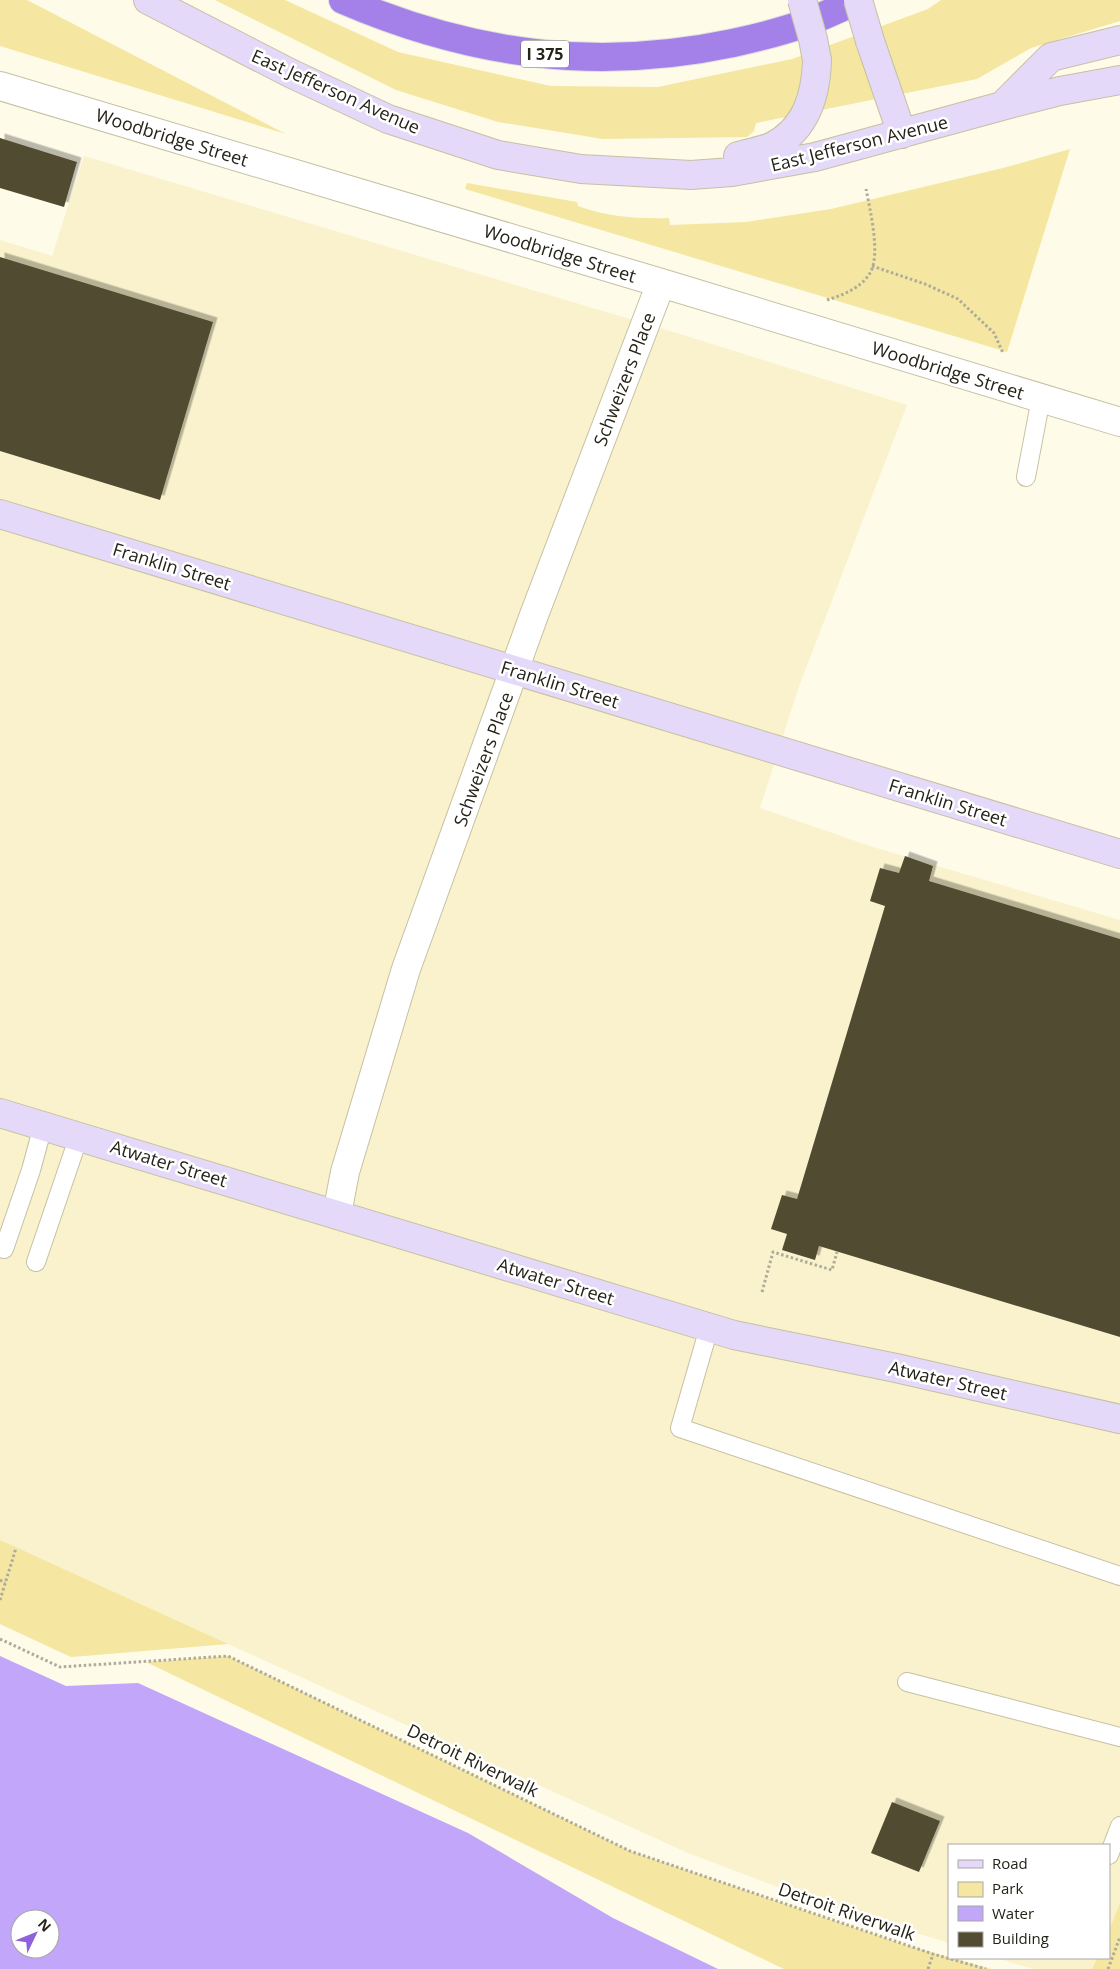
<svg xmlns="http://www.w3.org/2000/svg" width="1120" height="1969" font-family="'Open Sans',sans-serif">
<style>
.built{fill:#f9f2cc}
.green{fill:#f5e7a1}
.water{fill:#c1a6fa;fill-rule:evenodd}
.building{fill:#514c32;filter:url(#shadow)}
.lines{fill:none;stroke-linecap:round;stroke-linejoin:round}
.lane-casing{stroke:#c6c0a3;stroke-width:20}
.street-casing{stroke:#c6c0a3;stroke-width:30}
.secondary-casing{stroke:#c6c0a3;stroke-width:30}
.highway-casing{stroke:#e0e0df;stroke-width:30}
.path{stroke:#adab9b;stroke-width:3;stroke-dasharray:2.5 2.5;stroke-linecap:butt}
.lane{stroke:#fff;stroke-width:18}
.street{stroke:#fff;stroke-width:28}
.secondary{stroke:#e4d9f8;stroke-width:28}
.highway{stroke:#a481e8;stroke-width:28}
.secondary-bridge-casing{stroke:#c6c0a3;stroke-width:30;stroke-linecap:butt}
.secondary-bridge{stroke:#e4d9f8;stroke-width:28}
.labels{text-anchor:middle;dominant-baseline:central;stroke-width:5;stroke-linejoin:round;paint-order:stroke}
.shield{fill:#fff;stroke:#66655d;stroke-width:1}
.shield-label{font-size:16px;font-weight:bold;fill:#252318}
.street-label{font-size:18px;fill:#252318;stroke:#fff}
</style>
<defs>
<filter id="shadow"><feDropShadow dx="4.5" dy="-4.5" stdDeviation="0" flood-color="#0004"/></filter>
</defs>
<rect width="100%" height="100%" fill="#fefbe8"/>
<path class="built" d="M84 156 680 334 907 405 798 689 760 808 873 847 1120 920V1903L1109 1930V1845H949V1943L820 1903 688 1853 228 1644 71 1657 0 1624V240L52 256Z
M996 1958H1097L1092 1969H1033Z"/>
<path class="green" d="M0 0H27L286 134 0 46Z
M215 0H285L398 52 551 86 658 87 792 59 928 9 941 0H1120V21L1031 48 977 79 756 123 754 131 747 137 603 139 498 122 396 90Z
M1070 149 1007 352 465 189 467 183 577 202 578 206C608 217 639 219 669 218L670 225 746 222 831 209 1007 167Z
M0 1540 228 1644 71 1657 0 1624Z
M228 1656 630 1851 902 1944 991 1969H784L146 1662Z
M1120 1903V1969H1092L1097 1958H1109V1930Z"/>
<path class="water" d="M0 1656 66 1686 138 1683 468 1833 613 1918 718 1969H0ZM20 1919H50V1949H20Z"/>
<path class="building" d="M0 138 77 162 64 207 0 188Z
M0 257 213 322 160 500 0 451Z
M905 856 933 866 929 881 1120 939V1337L819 1246 815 1260 782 1250 787 1234 771 1229 782 1195 797 1199 885 906 870 901 880 868 899 873Z
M892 1802 940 1821 919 1872 871 1853Z"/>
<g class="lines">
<defs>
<path id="lane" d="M1026 477 1041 398
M4 1249 31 1170 43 1126
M36 1262 79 1136
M709 1328 680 1428 1120 1576
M907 1682 1120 1737
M1109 1855 1120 1826"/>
<path id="street" d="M0 86 661 283 1120 422
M337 1214 345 1172 406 969 534 615 661 283"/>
<path id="secondary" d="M148 0 290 73 388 119 498 155 581 169 691 175 732 172 815 157 1002 106 1060 91 1120 80
M870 41 902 134
M1003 105 1051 57 1120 40
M738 156C748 153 761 151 771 147 806 130 816 96 817 60
M0 514 1120 854
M0 1113 734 1335 896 1368 1120 1419"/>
<path id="highway" d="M343 0C471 55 596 72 733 43 756 38 780 32 803 24 822 17 840 8 859 0"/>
</defs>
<use href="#lane" class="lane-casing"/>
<use href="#street" class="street-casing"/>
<use href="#secondary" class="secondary-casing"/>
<use href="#highway" class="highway-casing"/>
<path class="path" d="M872 266 925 284 958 299 994 333 1003 353
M827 300C843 295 861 288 870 273 881 255 870 210 866 189
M762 1292 773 1252 832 1270 837 1252
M0 1580 5 1583
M0 1600 16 1548
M0 1639 60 1667 228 1656 630 1851 933 1954 986 1969
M928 1969 933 1954
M1108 1969 1120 1937"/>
<use href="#lane" class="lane"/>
<use href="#street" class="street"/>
<use href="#secondary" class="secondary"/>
<use href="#highway" class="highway"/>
<defs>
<path id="secondary-bridge" d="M802 0 813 39 817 60
M858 0 870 41"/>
</defs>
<use href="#secondary-bridge" class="secondary-bridge-casing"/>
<use href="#secondary-bridge" class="secondary-bridge"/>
</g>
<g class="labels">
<rect class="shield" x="521" y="40.5" width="48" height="27" rx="4"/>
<g class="shield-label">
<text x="545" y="54">I 375</text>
</g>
<g class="street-label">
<text transform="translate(336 91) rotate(24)">East Jefferson Avenue</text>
<text transform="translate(172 137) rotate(17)">Woodbridge Street</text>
<text transform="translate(859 143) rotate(-14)">East Jefferson Avenue</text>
<text transform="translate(560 253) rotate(17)">Woodbridge Street</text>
<text transform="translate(948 370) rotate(17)">Woodbridge Street</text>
<text transform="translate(624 379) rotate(-69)">Schweizers Place</text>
<text transform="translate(172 566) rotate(17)">Franklin Street</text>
<text transform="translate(560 684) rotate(17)">Franklin Street</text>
<text transform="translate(483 759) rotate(-70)">Schweizers Place</text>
<text transform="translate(948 802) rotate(17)">Franklin Street</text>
<text transform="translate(169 1163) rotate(17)">Atwater Street</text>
<text transform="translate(556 1281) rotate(17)">Atwater Street</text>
<text transform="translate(948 1380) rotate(13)">Atwater Street</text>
<text transform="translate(473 1760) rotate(26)">Detroit Riverwalk</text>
<text transform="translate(847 1911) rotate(19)">Detroit Riverwalk</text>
</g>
</g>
<rect x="948" y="1844" width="162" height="115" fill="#ffffff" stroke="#a8a7a3"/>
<rect x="958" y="1860" width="25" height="8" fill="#e4d9f8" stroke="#a8a7a3"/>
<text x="992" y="1869" font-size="15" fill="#252318">Road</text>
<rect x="958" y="1882" width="25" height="15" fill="#f5e7a1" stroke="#a8a7a3"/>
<text x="992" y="1894" font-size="15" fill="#252318">Park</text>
<rect x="958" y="1906" width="25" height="15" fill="#c1a6fa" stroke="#a8a7a3"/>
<text x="992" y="1919" font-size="15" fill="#252318">Water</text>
<rect x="958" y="1932" width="25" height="15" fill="#514c32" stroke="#a8a7a3"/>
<text x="992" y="1944" font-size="15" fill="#252318">Building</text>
<g transform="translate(35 1934) rotate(47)"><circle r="24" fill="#ffffff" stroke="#a8a7a3"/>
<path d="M0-4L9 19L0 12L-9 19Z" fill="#8f61db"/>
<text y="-8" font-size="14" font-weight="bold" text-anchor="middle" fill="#252318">N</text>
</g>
</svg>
